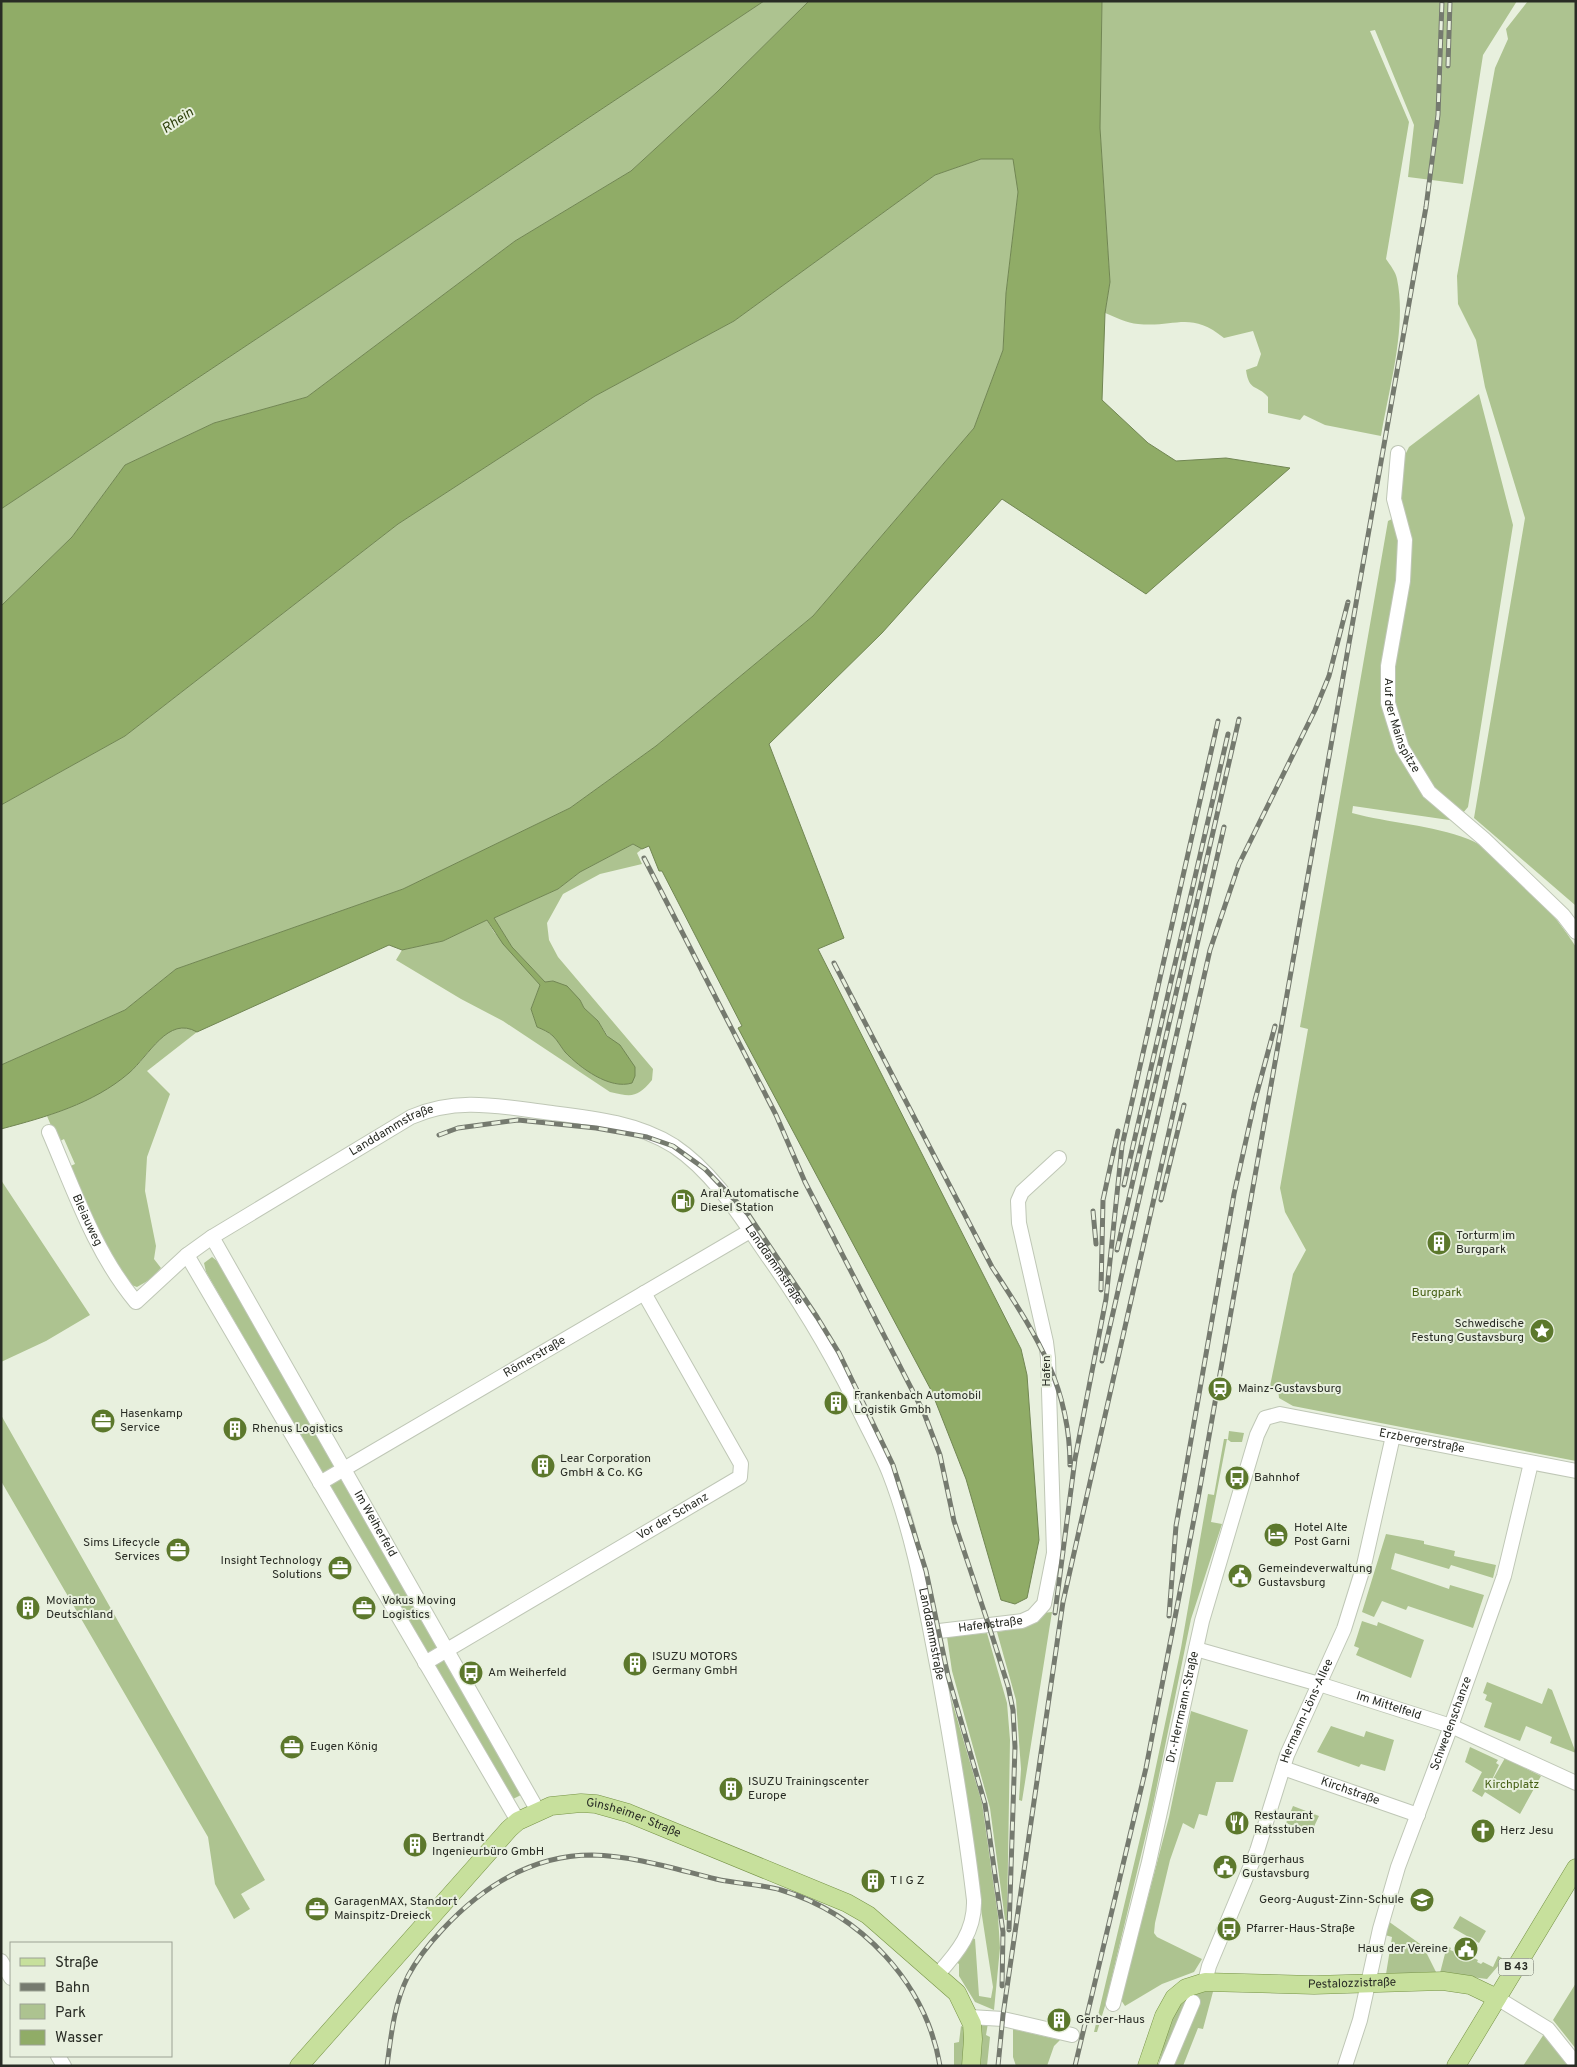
<svg xmlns="http://www.w3.org/2000/svg" width="1577" height="2067" font-family="Overpass,sans-serif">
<style>
.green{fill:#adc390}
.water{fill:#90ac67;stroke:#718653}
.lines{fill:none;stroke-linecap:round;stroke-linejoin:round}
.minor-casing{stroke:#bfc7b6;stroke-width:16}
.major-casing{stroke:#779347;stroke-width:19}
.minor{stroke:#fff;stroke-width:14}
.major{stroke:#c7e09c;stroke-width:18}
.rail-casing{stroke:#757a6f;stroke-width:5}
.rail{stroke:#e8f0de;stroke-width:3;stroke-dasharray:9;stroke-linecap:butt}
.labels{text-anchor:middle;dominant-baseline:central;stroke-width:4;stroke-linejoin:round;paint-order:stroke}
.shield{fill:#e8f0de;stroke:#62675c;stroke-width:1}
.shield-label{font-size:11px;font-weight:bold;fill:#292c25}
.street-label{font-size:12px;fill:#292c25;stroke:#e8f0de}
.poi-label{font-size:12px;fill:#292c25;stroke:#e8f0de;text-anchor:start}
.park-label{font-size:12px;fill:#445e12;stroke:#e8f0de}
.water-label{font-size:14px;font-style:italic;fill:#30420e;stroke:#e8f0de}
</style>
<rect width="100%" height="100%" fill="#e8f0de"/>
<path class="green" d="M764 1H809L717 92 631 171 515 241 307 397 214 423 125 465 72 537 1 606V509Z
M1102 1H1517L1483 55 1463 184 1408 177 1414 125 1375 30 1370 31 1409 122 1386 259C1390 265 1396 272 1397 279 1407 327 1389 388 1381 436L1325 425 1304 415 1300 420 1268 413V397C1257 384 1249 392 1246 370L1257 366 1261 354 1253 331 1224 338C1190 310 1175 328 1138 324 1127 323 1115 317 1105 313L1110 282 1100 128Z
M1528 1H1576L1575 905 1474 818 1525 518 1485 387 1476 340 1458 304 1457 276 1495 68 1508 39 1506 29Z
M981 159H1014L1018 192 1006 293 1003 350 974 428 813 616 656 746 570 808 403 889 176 969 125 1010 1 1065V805L125 736 398 524 595 396 734 321 935 175Z
M1479 394 1513 525 1468 807 1456 821 1353 806 1352 813C1389 823 1432 825 1468 839 1500 850 1558 917 1576 947V1461L1293 1406 1279 1398 1278 1388 1270 1386 1293 1274 1306 1250 1285 1212 1280 1188 1308 1029 1300 1027 1388 521 1396 517 1399 467 1409 447Z
M633 844 642 849 637 853 642 864 600 874 563 894 547 923 549 940 558 957 653 1069 652 1080C637 1098 632 1097 610 1092L503 1021 461 999 396 960 402 950 443 941 487 920 494 932 540 985 531 1009 537 1027C542 1029 549 1032 553 1036 558 1041 561 1047 565 1052 580 1068 610 1090 632 1083L635 1068 620 1045 611 1041 598 1021 584 1008 580 1000 553 981 545 982 512 947 494 918 558 889 580 872Z
M188 1026 197 1032 147 1071 170 1094 147 1157 145 1191 156 1246 154 1259 161 1268 151 1279 137 1287 128 1284 116 1270 68 1167 75 1164 64 1139 58 1142 47 1116C75 1107 105 1092 129 1073 148 1058 160 1027 188 1026Z
M1 1180 90 1315 46 1341 1 1362Z
M212 1257 221 1264 525 1793 511 1800 206 1272 204 1263Z
M1 1415 265 1880 241 1894 250 1909 234 1919 215 1884 208 1837 1 1481Z
M1229 1431 1244 1433 1242 1442H1231L1227 1439 1211 1522 1222 1524 1191 1619 1153 1805 1105 2006 1097 2032H1094L1147 1809 1181 1648 1208 1494 1214 1495 1224 1439H1228Z
M1386 1534 1424 1541V1544L1455 1551 1454 1556 1496 1565 1493 1578 1451 1565 1449 1569 1395 1553 1391 1569 1449 1589 1450 1585 1484 1595 1473 1628 1408 1606 1406 1610 1382 1601 1374 1617 1362 1612Z
M1052 1612 1022 1801 1019 1800 1021 1769 1016 1700 997 1632 1026 1627 1043 1613Z
M1362 1621 1377 1626 1378 1622 1424 1640 1411 1678 1356 1655 1359 1648 1354 1646Z
M987 1633 1007 1703 1010 1740 1007 1920H1005L990 1808 952 1671 947 1637Z
M946 1681 982 1803 998 1916 1000 1948 994 2010 975 2002 959 1976V1964L956 1962 972 1938 975 1939 979 1996 991 1998 993 1987 988 1955Z
M1487 1682 1542 1704 1548 1688 1552 1690 1576 1753 1550 1743 1552 1737 1526 1726 1520 1741 1484 1727 1492 1703 1485 1700 1487 1695 1483 1693Z
M1191 1711 1248 1730 1233 1782H1216L1207 1816 1199 1814 1194 1829 1183 1823 1170 1860 1155 1923 1154 1933 1157 1937 1202 1959 1194 1972 1162 1984 1125 2006 1121 2000 1169 1817Z
M1331 1726 1364 1737 1366 1731 1394 1740 1385 1771 1361 1764 1359 1767 1317 1752Z
M1470 1747 1498 1760 1496 1763 1499 1765 1489 1786 1505 1758 1541 1776 1520 1814 1485 1792 1482 1797 1472 1791 1482 1772 1465 1762Z
M1293 1806 1319 1816 1311 1833 1286 1823Z
M1460 1916 1486 1931 1479 1943 1453 1928Z
M1388 1921 1423 1946 1436 1972 1386 1974 1392 1937 1385 1935Z
M1447 1946 1451 1948 1450 1950 1455 1952 1456 1950 1478 1960 1477 1962 1481 1964 1483 1962 1493 1967 1498 1956 1504 1959 1487 1979 1440 1973Z
M1576 1983V2049L1553 2020Z
M1214 1988 1203 2029 1198 2028 1183 2066H1158L1171 2015 1187 1996Z
M988 2023 986 2035 990 2037 987 2066H977L979 2024Z
M961 2026 965 2028 964 2066H954V2043L959 2042Z
M1013 2029 1060 2040 1054 2046 1047 2066H1016L1013 2057Z
M1544 2034 1571 2066H1523Z"/>
<path class="water" d="M1 1H764L1 509Z
M809 1H1102L1100 128 1110 282 1105 313 1102 400 1148 443 1176 461 1226 458 1290 468 1146 594 1002 499 882 633 769 744 844 938 818 949 1021 1349 1027 1375 1039 1540 1027 1598 1015 1604 1001 1600 966 1479 931 1390 738 1028 742 1026 662 871H659L649 846 642 849 633 844 580 872 558 889 494 918 512 947 545 982 553 981 567 986 580 1000 584 1008 598 1021 607 1036 620 1045 635 1067V1076L632 1083C610 1090 580 1068 565 1052 561 1047 558 1041 553 1036 549 1032 542 1029 537 1027L531 1009 540 985 503 944 487 920 443 941 402 950 389 945 197 1032C168 1015 149 1056 129 1073 93 1104 46 1117 1 1129V1065L125 1010 176 969 403 889 570 808 656 746 813 616 974 428 1003 350 1006 293 1018 192 1013 159H981L935 175 734 321 595 396 398 524 125 736 1 805V606L72 537 125 465 214 423 307 397 515 241 631 171 717 92Z"/>
<g class="lines">
<defs>
<g id="minor">
<path id="s1" d="M1398 453 1394 499 1405 540 1403 581 1388 666V703L1402 748 1429 792 1484 839 1563 915 1576 932"/>
<path id="s2" d="M49 1132C74 1190 95 1253 136 1302L187 1255 212 1237 411 1117C458 1096 502 1107 552 1113 593 1118 638 1123 674 1146 714 1173 740 1216 767 1255 805 1308 837 1363 865 1422 873 1438 882 1455 889 1472 914 1536 925 1603 938 1670 952 1747 965 1823 974 1900 975 1931 958 1952 938 1974"/>
<path id="s3" d="M212 1237 538 1811"/>
<path d="M187 1255 518 1821"/>
<path id="s4" d="M320 1483 750 1231"/>
<path id="s5" d="M931 1632 1022 1621 1033 1616 1044 1604 1054 1553 1048 1358 1046 1342 1019 1223 1018 1201 1022 1192 1059 1158"/>
<path id="s6" d="M1196 1649 1319 1684 1451 1726 1576 1783"/>
<path id="s7" d="M425 1663 740 1477 741 1464 644 1293"/>
<path id="s8" d="M1283 1768 1418 1815"/>
<path d="M1 1961 11 1978"/>
<path id="s9" d="M1205 1982 1209 1966 1257 1851 1287 1755 1344 1629 1364 1565 1393 1436"/>
<path d="M1497 1998 1548 2029 1576 2064"/>
<path id="s10" d="M1113 2004 1149 1862 1202 1621 1257 1435 1265 1418 1280 1414 1576 1471"/>
<path d="M970 2017 1003 2019 1072 2035"/>
<path d="M58 2056 64 2066"/>
<path d="M1166 2066 1193 2002"/>
<path id="s11" d="M1345 2066 1360 2020 1380 1929 1398 1867 1451 1726 1504 1576 1531 1463"/>
</g>
<g id="major">
<path id="s12" d="M299 2066 509 1829 518 1821 551 1806 581 1803 596 1804 628 1813 847 1903 868 1915 957 1993 972 2024 973 2039 971 2066"/>
<path id="s13" d="M1147 2066 1164 2016 1174 1998 1186 1988 1205 1982 1314 1985 1443 1981 1470 1985 1497 1998"/>
<path d="M1456 2066 1576 1868"/>
</g>
</defs>
<use href="#minor" class="minor-casing"/>
<use href="#major" class="major-casing"/>
<use href="#minor" class="minor"/>
<use href="#major" class="major"/>
<defs>
<path id="rail" d="M1448 66 1450 1
M644 858 776 1115 805 1182 924 1413 940 1455 954 1521 989 1626 1008 1686 1013 1710 1015 1747 1009 1930
M834 963 992 1267C1034 1332 1070 1384 1070 1465
M439 1135 458 1128 518 1120 596 1128 647 1137 673 1146 705 1169 748 1214 817 1317 839 1353 893 1465 926 1571 948 1676 985 1804 1003 1932 1002 1986
M1124 1185 1228 734
M1161 1200 1184 1105
M1093 1211 1096 1244
M1117 1250 1239 719
M1101 1290 1103 1200 1118 1131
M1102 1361 1224 827
M1055 1613 1075 1459 1106 1299 1122 1146 1218 721
M1169 1616 1176 1526 1234 1194 1255 1100 1275 1026
M387 2066C391 2036 394 2004 408 1976 417 1959 429 1944 442 1930 482 1887 532 1855 592 1855 635 1856 675 1869 716 1879 737 1884 760 1884 781 1890 861 1914 926 1983 940 2066
M998 2066 1003 2015 1063 1602 1210 950 1239 864 1315 710 1329 676 1348 602
M1075 2066 1146 1768 1199 1493 1426 207 1438 115 1442 1"/>
</defs>
<use href="#rail" class="rail-casing"/>
<use href="#rail" class="rail"/>
</g>
<defs>
<symbol id="fuel-disc" viewBox="-11 -11 22 22"><circle r="9.5" fill="#5c782c" stroke="#e8f0de"/><path d="M-5.5-6h7V0h2V4h1.3V-2.5L3-4.5l.8-.8L6-3V5H2.5V1h-1V6h-7ZM-4.2-4.7v3.2H.2V-4.7Z" fill="#fff"/></symbol>
<symbol id="building-disc" viewBox="-11 -11 22 22"><circle r="9.5" fill="#5c782c" stroke="#e8f0de"/><path d="M-4-6H4V6H1V3H-1V6H-4ZM-2.5-4.3h1.7v1.8h-1.7ZM.8-4.3h1.7v1.8H.8ZM-2.5-1h1.7V.8h-1.7ZM.8-1h1.7V.8H.8Z" fill="#fff"/></symbol>
<symbol id="sight-disc" viewBox="-11 -11 22 22"><circle r="9.5" fill="#5c782c" stroke="#e8f0de"/><path d="M0-6L1.8-2.2L6-1.7L2.9 1.2L3.7 5.4L0 3.3L-3.7 5.4L-2.9 1.2L-6-1.7L-1.8-2.2Z" fill="#fff"/></symbol>
<symbol id="station-disc" viewBox="-11 -11 22 22"><circle r="9.5" fill="#5c782c" stroke="#e8f0de"/><path d="M-3-6H3Q5-6 5-4V2Q5 4 3 4L4.5 6H3L1.5 4h-3L-3 6H-4.5L-3 4Q-5 4-5 2V-4Q-5-6-3-6ZM-3.5-4v3h7v-3ZM-3.5 1v1.5H-2V1ZM2 1v1.5H3.5V1Z" fill="#fff"/></symbol>
<symbol id="office-disc" viewBox="-11 -11 22 22"><circle r="9.5" fill="#5c782c" stroke="#e8f0de"/><path d="M-6-3h4V-5.5h4V-3h4V5H-6ZM-1-4.5V-3h2v-1.5ZM-6 0V1H6V0Z" fill="#fff"/></symbol>
<symbol id="bus-disc" viewBox="-11 -11 22 22"><circle r="9.5" fill="#5c782c" stroke="#e8f0de"/><path d="M-5-6H5V4H4V6H2V4H-2V6H-4V4H-5ZM-3.5-4V0h7V-4ZM-3.5 1.2v1.5H-2V1.2ZM2 1.2v1.5H3.5V1.2Z" fill="#fff"/></symbol>
<symbol id="hotel-disc" viewBox="-11 -11 22 22"><circle r="9.5" fill="#5c782c" stroke="#e8f0de"/><path d="M-6-4.5h1.5V1H6V5H4.5V3h-9V5H-6ZM-4 0a1.8 1.8 0 1 1 3.6 0ZM.5 0V-2.5h3Q6-2.5 6 0Z" fill="#fff"/></symbol>
<symbol id="civic-disc" viewBox="-11 -11 22 22"><circle r="9.5" fill="#5c782c" stroke="#e8f0de"/><path d="M-.6-6.5H3V-4.5H.6V-3L4-1V1h2V6H-6V1h2V-1L-.6-3ZM-1.2 2.5V6h2.4V2.5Z" fill="#fff"/></symbol>
<symbol id="restaurant-disc" viewBox="-11 -11 22 22"><circle r="9.5" fill="#5c782c" stroke="#e8f0de"/><path d="M-5-6h1v4h1v-4h1v4h1v-4h1v5L-1.5 .5V6h-2V.5L-5-1ZM5-6V6H3V1.5H1.5Q1.5-4 5-6Z" fill="#fff"/></symbol>
<symbol id="church-disc" viewBox="-11 -11 22 22"><circle r="9.5" fill="#5c782c" stroke="#e8f0de"/><path d="M-1.2-6h2.4v3.5h3.3v2.4h-3.3V6h-2.4V-.1h-3.3v-2.4h3.3Z" fill="#fff"/></symbol>
<symbol id="school-disc" viewBox="-11 -11 22 22"><circle r="9.5" fill="#5c782c" stroke="#e8f0de"/><path d="M0-5L7-2L0 1L-7-2ZM-4 1L0 2.5L4 1V4Q0 6-4 4Z" fill="#fff"/></symbol>
</defs>
<g fill-rule="evenodd">
<use href="#fuel-disc" x="669" y="1187" width="28" height="28"/>
<use href="#building-disc" x="1425" y="1229" width="28" height="28"/>
<use href="#sight-disc" x="1528" y="1317" width="28" height="28"/>
<use href="#station-disc" x="1206" y="1375" width="28" height="28"/>
<use href="#building-disc" x="822" y="1389" width="28" height="28"/>
<use href="#office-disc" x="89" y="1407" width="28" height="28"/>
<use href="#building-disc" x="221" y="1415" width="28" height="28"/>
<use href="#building-disc" x="529" y="1452" width="28" height="28"/>
<use href="#bus-disc" x="1223" y="1464" width="28" height="28"/>
<use href="#hotel-disc" x="1262" y="1521" width="28" height="28"/>
<use href="#office-disc" x="164" y="1536" width="28" height="28"/>
<use href="#office-disc" x="326" y="1554" width="28" height="28"/>
<use href="#civic-disc" x="1226" y="1562" width="28" height="28"/>
<use href="#building-disc" x="14" y="1594" width="28" height="28"/>
<use href="#office-disc" x="350" y="1594" width="28" height="28"/>
<use href="#building-disc" x="621" y="1650" width="28" height="28"/>
<use href="#bus-disc" x="457" y="1659" width="28" height="28"/>
<use href="#office-disc" x="278" y="1733" width="28" height="28"/>
<use href="#building-disc" x="717" y="1775" width="28" height="28"/>
<use href="#restaurant-disc" x="1223" y="1809" width="28" height="28"/>
<use href="#church-disc" x="1469" y="1817" width="28" height="28"/>
<use href="#building-disc" x="401" y="1831" width="28" height="28"/>
<use href="#civic-disc" x="1211" y="1853" width="28" height="28"/>
<use href="#building-disc" x="859" y="1867" width="28" height="28"/>
<use href="#school-disc" x="1408" y="1886" width="28" height="28"/>
<use href="#office-disc" x="303" y="1895" width="28" height="28"/>
<use href="#bus-disc" x="1215" y="1915" width="28" height="28"/>
<use href="#civic-disc" x="1452" y="1935" width="28" height="28"/>
<use href="#building-disc" x="1045" y="2006" width="28" height="28"/>
</g>
<g class="labels">
<rect class="shield" x="1498.5" y="1958.5" width="35" height="17" rx="4"/>
<g class="shield-label">
<text x="1516" y="1967">B 43</text>
</g>
<g class="street-label">
<text stroke="none"><textPath href="#s1" startOffset="278">Auf der Mainspitze</textPath></text>
<text stroke="none"><textPath href="#s2" startOffset="501">Landdammstraße</textPath></text>
<text stroke="none"><textPath href="#s2" startOffset="96">Bleiauweg</textPath></text>
<text stroke="none"><textPath href="#s2" startOffset="951">Landdammstraße</textPath></text>
<text stroke="none"><textPath href="#s4" startOffset="249">Römerstraße</textPath></text>
<text transform="translate(1047 1371) rotate(-90)">Hafen</text>
<text stroke="none"><textPath href="#s10" startOffset="766">Erzbergerstraße</textPath></text>
<text stroke="none"><textPath href="#s7" startOffset="288">Vor der Schanz</textPath></text>
<text stroke="none"><textPath href="#s3" startOffset="330">Im Weiherfeld</textPath></text>
<text stroke="none"><textPath href="#s5" startOffset="60">Hafenstraße</textPath></text>
<text stroke="none"><textPath href="#s2" startOffset="1356">Landdammstraße</textPath></text>
<text stroke="none"><textPath href="#s6" startOffset="201">Im Mittelfeld</textPath></text>
<text stroke="none"><textPath href="#s10" startOffset="305">Dr.-Herrmann-Straße</textPath></text>
<text stroke="none"><textPath href="#s9" startOffset="290">Hermann-Löns-Allee</textPath></text>
<text stroke="none"><textPath href="#s11" startOffset="359">Schwedenschanze</textPath></text>
<text stroke="none"><textPath href="#s8" startOffset="71">Kirchstraße</textPath></text>
<text stroke="none"><textPath href="#s12" startOffset="450">Ginsheimer Straße</textPath></text>
<text stroke="none"><textPath href="#s13" startOffset="256">Pestalozzistraße</textPath></text>
</g>
<g class="poi-label">
<text x="700" y="1194">Aral Automatische<tspan x="700" dy="14">Diesel Station</tspan></text>
<text x="1456" y="1236">Torturm im<tspan x="1456" dy="14">Burgpark</tspan></text>
<text x="1524" y="1324" text-anchor="end">Schwedische<tspan x="1524" dy="14">Festung Gustavsburg</tspan></text>
<text x="1238" y="1389">Mainz-Gustavsburg</text>
<text x="854" y="1396">Frankenbach Automobil<tspan x="854" dy="14">Logistik Gmbh</tspan></text>
<text x="120" y="1414">Hasenkamp<tspan x="120" dy="14">Service</tspan></text>
<text x="252" y="1429">Rhenus Logistics</text>
<text x="560" y="1459">Lear Corporation<tspan x="560" dy="14">GmbH &amp; Co. KG</tspan></text>
<text x="1254" y="1478">Bahnhof</text>
<text x="1294" y="1528">Hotel Alte<tspan x="1294" dy="14">Post Garni</tspan></text>
<text x="160" y="1543" text-anchor="end">Sims Lifecycle<tspan x="160" dy="14">Services</tspan></text>
<text x="322" y="1561" text-anchor="end">Insight Technology<tspan x="322" dy="14">Solutions</tspan></text>
<text x="1258" y="1569">Gemeindeverwaltung<tspan x="1258" dy="14">Gustavsburg</tspan></text>
<text x="46" y="1601">Movianto<tspan x="46" dy="14">Deutschland</tspan></text>
<text x="382" y="1601">Vokus Moving<tspan x="382" dy="14">Logistics</tspan></text>
<text x="652" y="1657">ISUZU MOTORS<tspan x="652" dy="14">Germany GmbH</tspan></text>
<text x="488" y="1673">Am Weiherfeld</text>
<text x="310" y="1747">Eugen König</text>
<text x="748" y="1782">ISUZU Trainingscenter<tspan x="748" dy="14">Europe</tspan></text>
<text x="1254" y="1816">Restaurant<tspan x="1254" dy="14">Ratsstuben</tspan></text>
<text x="1500" y="1831">Herz Jesu</text>
<text x="432" y="1838">Bertrandt<tspan x="432" dy="14">Ingenieurbüro GmbH</tspan></text>
<text x="1242" y="1860">Bürgerhaus<tspan x="1242" dy="14">Gustavsburg</tspan></text>
<text x="890" y="1881">T I G Z</text>
<text x="1404" y="1900" text-anchor="end">Georg-August-Zinn-Schule</text>
<text x="334" y="1902">GaragenMAX, Standort<tspan x="334" dy="14">Mainspitz-Dreieck</tspan></text>
<text x="1246" y="1929">Pfarrer-Haus-Straße</text>
<text x="1448" y="1949" text-anchor="end">Haus der Vereine</text>
<text x="1076" y="2020">Gerber-Haus</text>
</g>
<g class="park-label">
<text x="1437" y="1293">Burgpark</text>
<text x="1512" y="1785">Kirchplatz</text>
</g>
<g class="water-label">
<text transform="translate(178 121) rotate(-34)">Rhein</text>
</g>
</g>
<rect width="1577" height="2067" fill="none" stroke="#292c25" stroke-width="5"/>
<rect x="10" y="1942" width="162" height="115" fill="#e8f0de" stroke="#9ca294"/>
<rect x="20" y="1958" width="25" height="8" fill="#c7e09c" stroke="#9ca294"/>
<text x="55" y="1967" font-size="15" fill="#292c25">Straße</text>
<rect x="20" y="1983" width="25" height="8" fill="#757a6f" stroke="#9ca294"/>
<text x="55" y="1992" font-size="15" fill="#292c25">Bahn</text>
<rect x="20" y="2004" width="25" height="15" fill="#adc390" stroke="#9ca294"/>
<text x="55" y="2017" font-size="15" fill="#292c25">Park</text>
<rect x="20" y="2030" width="25" height="15" fill="#90ac67" stroke="#9ca294"/>
<text x="55" y="2042" font-size="15" fill="#292c25">Wasser</text>
</svg>
